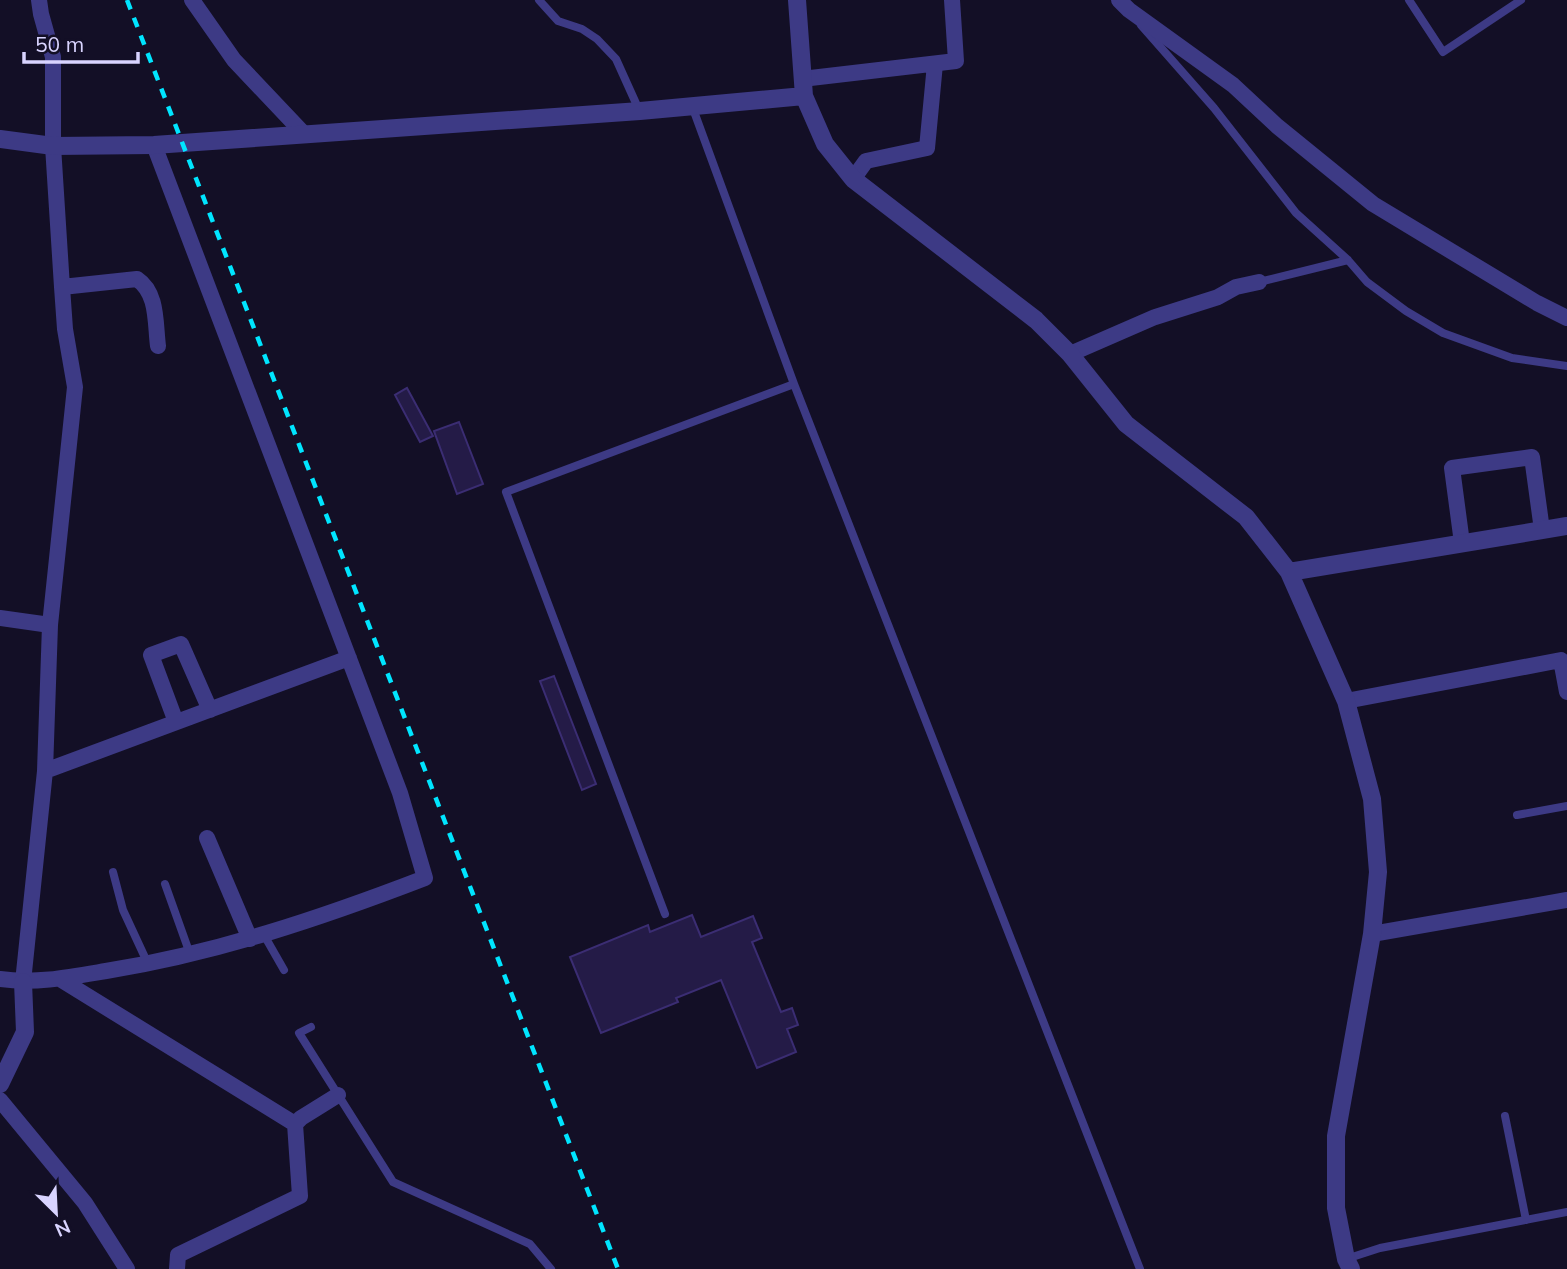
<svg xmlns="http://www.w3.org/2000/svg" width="1567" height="1269" font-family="Mulish,sans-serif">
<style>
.building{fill:#241b47;stroke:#3b2d73;stroke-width:2}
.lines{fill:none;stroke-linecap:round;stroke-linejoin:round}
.service{stroke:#3d3a85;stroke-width:8}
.minor{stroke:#3d3a85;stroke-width:16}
.tertiary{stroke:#3d3a85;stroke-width:18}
.rail{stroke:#00e5ff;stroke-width:4.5;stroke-dasharray:10 9;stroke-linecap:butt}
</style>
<rect width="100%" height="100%" fill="#130f26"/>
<path class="building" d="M407 388 433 436 420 442 395 395Z
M459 422 483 484 457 494 434 431Z
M554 676 596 784 582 790 540 681Z
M692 915 701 937 753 916 762 938 752 942 781 1012 792 1008 798 1025 787 1029 796 1052 757 1068 721 980 676 998 678 1002 601 1033 570 957 648 925 650 932Z"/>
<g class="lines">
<path class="service" d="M539 0 558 21 582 29 597 39 616 59 639 110
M1409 0 1443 52 1521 0
M1141 25 1214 108 1296 213 1348 260 1367 282 1406 311 1443 333 1512 358 1567 366
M692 106 794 384 1140 1269
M1259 282 1348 260
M1517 815 1567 806
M113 872 123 910 148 964
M165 884 190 954
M665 914 506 492 794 384
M264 935 284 970
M311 1027 299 1033 393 1182 530 1244 551 1269
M1505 1116 1526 1220
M1346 1259 1380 1248 1567 1212"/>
<path class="minor" d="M192 0 234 60 305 135
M1119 0 1129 10 1233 85 1277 126 1373 204 1537 303 1567 318
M802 79 956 61 952 0
M853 179 866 161 927 148 935 64
M62 287 137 279C158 293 155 323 158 346
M1070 354 1155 317 1218 297 1236 287 1259 282
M1462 543 1452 468 1532 457 1542 530
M0 618 50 625
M1346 701 1561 660 1567 692
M176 722 151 655 181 644 210 710
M45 771 349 658
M207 838 250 939
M1372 934 1567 900
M0 979C36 984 71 977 106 971 217 953 321 918 425 878L400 793 154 145
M60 979 295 1124
M23 982 45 771 50 625 75 387 65 329 62 287 53 146V57L41 14 39 0
M0 1100 85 1203 127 1269
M177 1269 178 1255 300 1196 295 1124 301 1118 338 1095"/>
<path class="tertiary" d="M797 0 804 96 825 144 853 179 1036 320 1070 354 1126 424 1246 517 1289 572 1346 701 1372 799 1378 872 1372 934 1336 1136V1208L1346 1259 1351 1269
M0 139 53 146 154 145 640 111 804 96
M1289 572 1567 526
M0 1084 25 1032 23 982"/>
<path class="rail" d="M127 0 618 1269"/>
</g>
<g transform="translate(56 1213) rotate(156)" stroke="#130f26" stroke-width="5" paint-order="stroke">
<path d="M0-5L12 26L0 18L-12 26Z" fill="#d9d4ff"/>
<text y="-10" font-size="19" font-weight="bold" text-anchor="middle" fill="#d9d4ff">N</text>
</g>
<path d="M24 52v10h114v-10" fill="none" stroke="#d9d4ff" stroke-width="3.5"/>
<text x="35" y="52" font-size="21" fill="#d9d4ff" stroke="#130f26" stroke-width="5" paint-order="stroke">50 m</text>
</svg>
